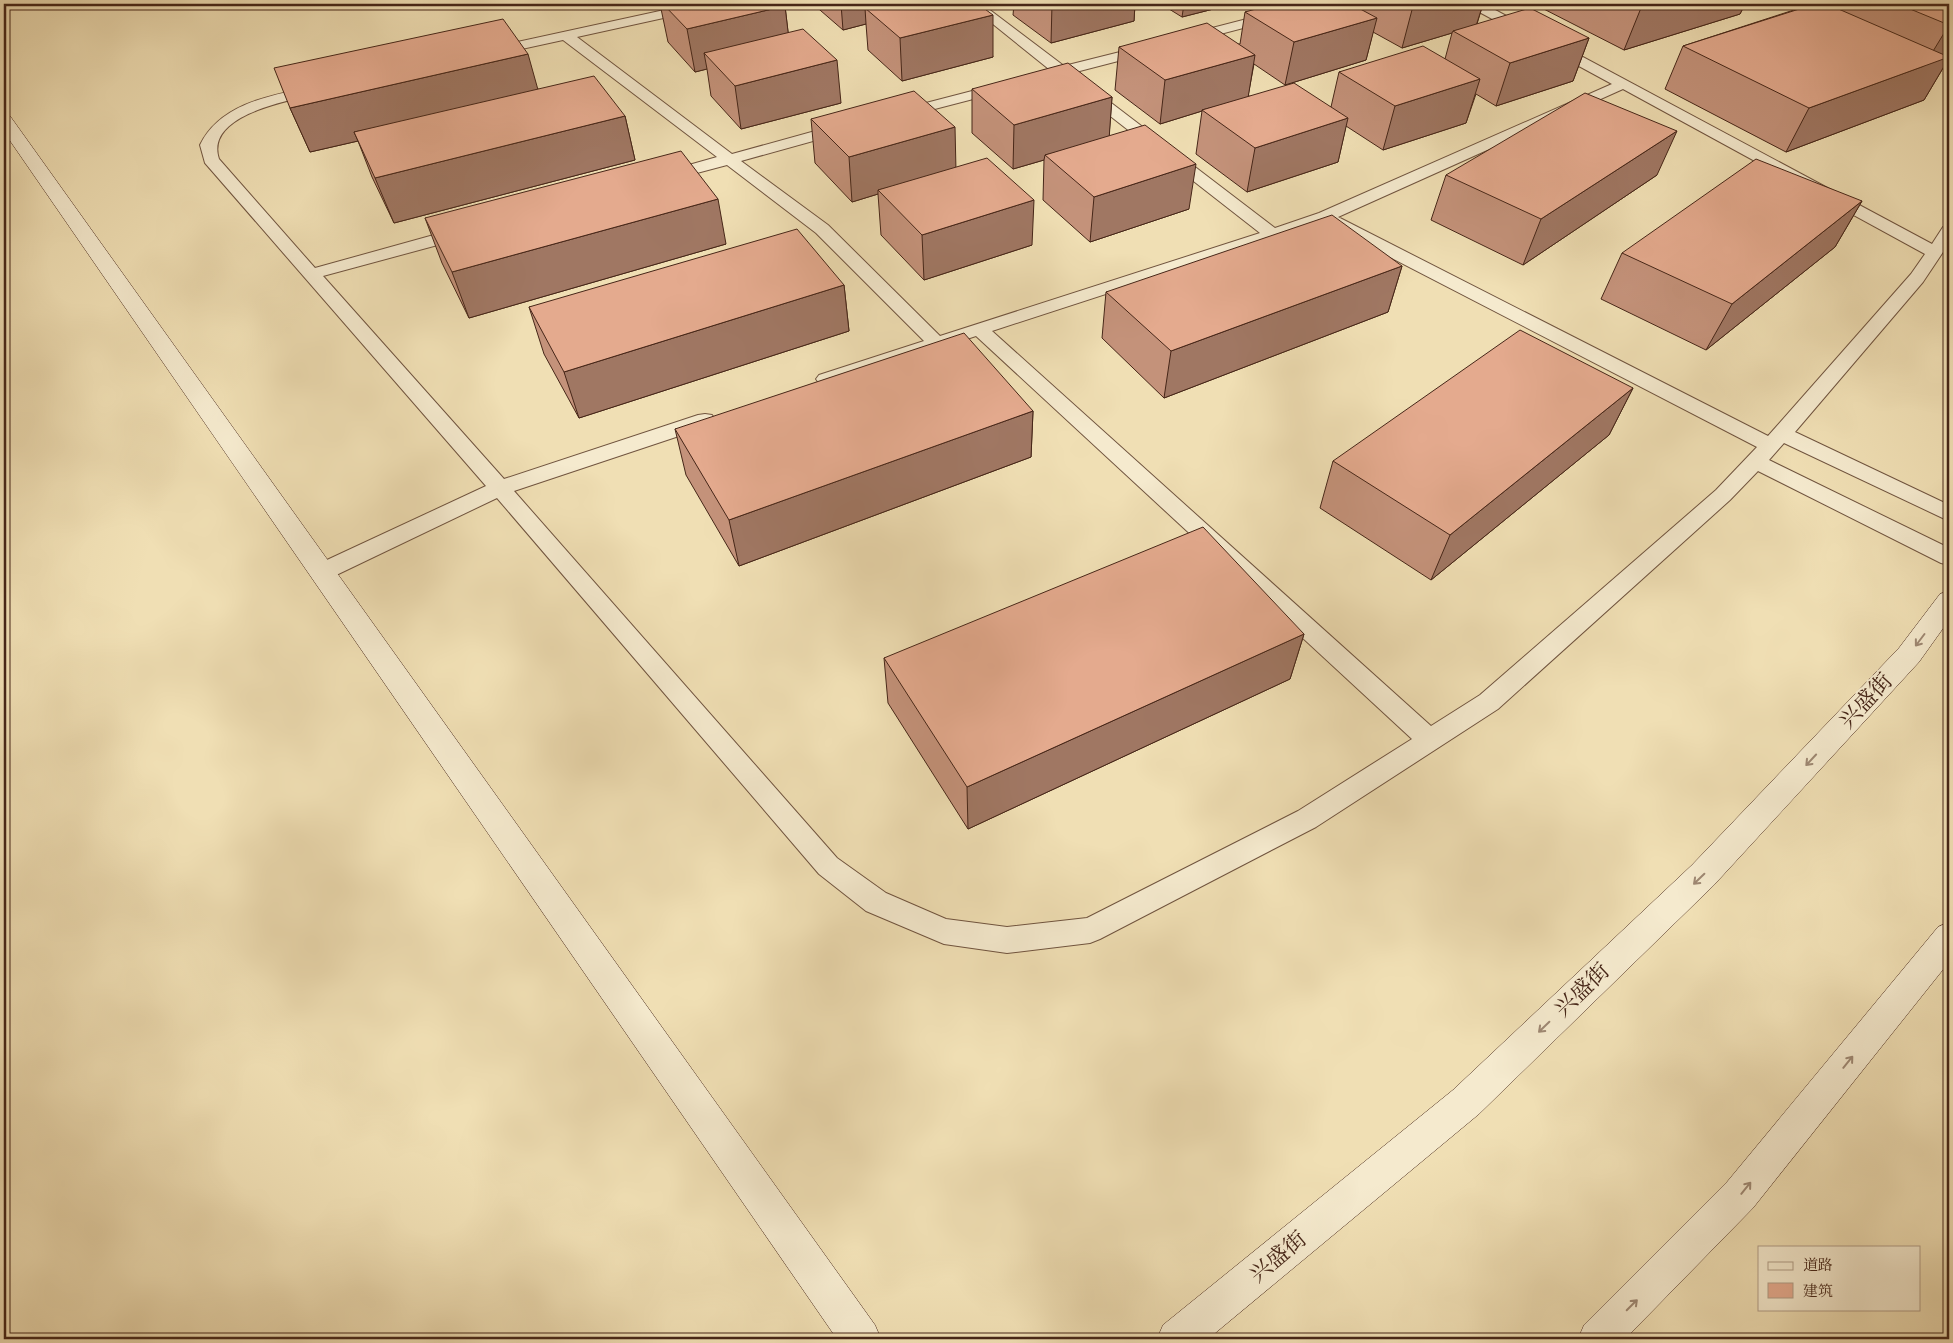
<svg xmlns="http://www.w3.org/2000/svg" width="1953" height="1343" font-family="'IM FELL Double Pica','Noto Serif SC',serif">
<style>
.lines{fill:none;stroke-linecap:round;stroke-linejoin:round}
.service-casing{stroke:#70543f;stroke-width:2}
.secondary-casing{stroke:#462618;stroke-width:1}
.service{fill:#f5eace;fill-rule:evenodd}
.secondary{fill:#f5eace;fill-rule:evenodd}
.wall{fill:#c4927a;stroke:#462618;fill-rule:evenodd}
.shaded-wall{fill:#a07763;stroke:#462618}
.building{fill:#e4aa8e;stroke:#462618}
.oneway{stroke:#9e8873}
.labels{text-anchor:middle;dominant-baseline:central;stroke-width:4;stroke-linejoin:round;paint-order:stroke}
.near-street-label{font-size:22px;fill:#462618;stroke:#f5eace}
</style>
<rect width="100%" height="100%" fill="#f0dfb4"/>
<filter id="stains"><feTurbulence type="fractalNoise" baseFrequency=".004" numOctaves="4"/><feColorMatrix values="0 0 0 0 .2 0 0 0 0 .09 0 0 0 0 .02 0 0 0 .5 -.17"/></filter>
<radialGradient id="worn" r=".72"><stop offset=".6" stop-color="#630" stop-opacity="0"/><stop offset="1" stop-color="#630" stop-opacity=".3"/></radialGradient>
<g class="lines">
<defs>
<path id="service" d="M692 4H716L709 8 577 37 732 154 844 123 849 125 852 128 849 131 741 161 828 225 940 336 1260 233 1059 76 1043 80 1038 79 1036 76 1038 73 1050 70 968 4H982L1064 66 1148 45 1153 46 1155 49 1153 52 1072 73 1275 228 1319 213 1612 84 1470 7 1468 4H1484L1932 244 1943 227 1949 226V243L1923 282 1795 432 1949 505V521L1784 443 1769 460 1949 548V565L1941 563 1758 471 1730 500 1498 709 1316 827 1100 939 1090 943 1007 953 944 944 866 911 819 874 497 498 330 578 322 580 314 578 311 572 314 566 486 486 205 163 200 145C221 102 274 95 316 86L321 87 323 90 321 93C292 100 204 114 219 159L315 268 459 228H471L473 232 471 236 323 276 504 479 698 415 705 414 712 415 715 420 712 425 514 491 837 858 886 893 946 919 1007 927 1087 918 1298 811 1412 739 976 336 833 383 826 385 819 383 816 379 819 375 924 341 816 233 727 165 663 182 657 180 655 177 657 174 717 157 563 40 490 56 483 52 490 48ZM1623 89 1925 254 1911 274 1768 436 1338 217ZM1324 223 1757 447 1716 490 1480 695 1431 726 992 331Z
M1305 4H1326L1324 7 1186 43 1179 39 1181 36Z
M1003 83 1008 84 1010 87 1008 90 900 118 895 117 893 114 895 111Z"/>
<path id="secondary" d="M4 115 10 116 875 1325 881 1339H837L4 132Z
M1949 591V620L1919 662 1714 885 1479 1114 1208 1339H1157L1163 1325 1453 1090 1692 865 1899 648 1940 594Z
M1949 922V962L1753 1208 1625 1339H1578L1584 1325 1727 1182 1938 927Z"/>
</defs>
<use href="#service" class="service-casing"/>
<use href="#secondary" class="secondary-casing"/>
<use href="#service" class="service"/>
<use href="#secondary" class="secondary"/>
</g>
<path class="wall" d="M660 4H782L785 6 788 32 841 103 741 129 711 96 707 69 695 72 668 42Z
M813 4H978L993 57 902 81 868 50 866 24 843 30Z
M1014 4H1135L1134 21 1051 43 1013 15Z
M1161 4H1233L1182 17Z
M1357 4H1483L1477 24 1589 38 1573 81 1496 106 1476 94 1466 123 1383 150 1346 126 1338 162 1247 192 1196 154 1202 111 1160 124 1115 90 1119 47 1240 44 1245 12 1356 7ZM1373 32 1402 48 1452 33 1445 59 1339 72 1331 107 1248 96 1254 64 1285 85 1366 60Z
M1534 4H1745L1740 14 1624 50Z
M1795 4H1949V58L1924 100 1786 152 1665 89 1683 46 1803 7Z
M538 89 625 116 635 160 394 223 372 177 358 141 310 152 290 108Z
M972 89 1112 97 1109 136 1189 209 1090 242 1043 200 1044 160 1013 169 972 133Z
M811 119 956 167 1032 245 924 280 881 235 878 194 852 202 815 163Z
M1446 175H1657L1523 265 1431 220Z
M1862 201 1835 247 1706 350 1601 299 1622 253Z
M425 218 726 244 469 318 442 263Z
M1402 266 1388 312 1164 398 1102 338 1106 292Z
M844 285 849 331 579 418 544 354 529 307Z
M1633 388 1609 435 1431 580 1320 508 1333 461Z
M1033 411 1031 457 739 566 686 475 675 429Z
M1304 634 1290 679 968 829 888 703 884 658Z"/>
<path class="shaded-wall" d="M841 4H930L865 8 866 24 843 30Z
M1052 4H1135L1134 21 1051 43Z
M1184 4H1233L1182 17Z
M1422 4H1483L1476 26 1453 31 1452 33 1402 48 1413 6Z
M1655 4H1745L1740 14 1624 50 1641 8Z
M785 6 790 48 704 53 707 69 695 72 687 29Z
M993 15V57L902 81 900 38Z
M1377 18 1366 60 1285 85 1294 42Z
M1949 25V58L1924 100 1786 152 1809 108 1924 66Z
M1589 38 1573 81 1496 106 1510 63Z
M528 54 540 97 354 132 358 141 310 152 290 108Z
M1255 55 1248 98 1202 110V111L1160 124 1165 80Z
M837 60 841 103 741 129 735 86Z
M1480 79 1466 123 1383 150 1395 106Z
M1112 97 1109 140 1045 155 1044 160 1013 169 1014 125Z
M625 116 635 160 394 223 375 178Z
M1348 118 1338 162 1247 192 1255 148Z
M955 127 956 171 878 190V194L852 202 849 157Z
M1677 131 1657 175 1523 265 1541 219Z
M1196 164 1189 209 1090 242 1094 197Z
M718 199 726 244 469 318 452 272Z
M1034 200 1032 245 924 280 922 235Z
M1862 201 1835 247 1706 350 1732 304Z
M1402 266 1388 312 1164 398 1171 351Z
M844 285 849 331 579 418 564 372Z
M1633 388 1609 435 1431 580 1450 535Z
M1033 411 1031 457 739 566 729 520Z
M1304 634 1290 679 968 829 967 787Z"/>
<path class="building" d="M663 4H782L785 6 687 29Z
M884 4H978L993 15 900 38 865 8Z
M1274 4H1351L1377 18 1294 42 1245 12Z
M1409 4H1422L1413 6Z
M1633 4H1655L1641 8Z
M1815 4H1827L1949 57 1809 108 1683 46Z
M1898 4H1949V25Z
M1530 8 1589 38 1510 63 1453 31Z
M503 19 528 54 290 108 274 68Z
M1207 23 1255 55 1165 80 1119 47Z
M803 29 837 60 735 86 704 53Z
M1423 46 1480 79 1395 106 1339 72Z
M1068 63 1112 97 1014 125 972 89Z
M594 76 625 116 375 178 354 132Z
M1294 83 1348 118 1255 148 1202 110Z
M914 91 955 127 849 157 811 119Z
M1585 93 1677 131 1541 219 1446 175Z
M1145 125 1196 164 1094 197 1045 155Z
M681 151 718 199 452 272 425 218Z
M987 158 1034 200 922 235 878 190Z
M1756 159 1862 201 1732 304 1622 253Z
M1332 215 1402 266 1171 351 1106 292Z
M797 229 844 285 564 372 529 307Z
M1520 330 1633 388 1450 535 1333 461Z
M964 333 1033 411 729 520 675 429Z
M1203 527 1304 634 967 787 884 658Z"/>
<defs><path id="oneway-shaft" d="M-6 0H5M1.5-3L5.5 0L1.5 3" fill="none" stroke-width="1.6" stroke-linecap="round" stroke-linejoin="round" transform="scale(1.25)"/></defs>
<g class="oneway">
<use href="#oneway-shaft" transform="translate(1920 640) rotate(127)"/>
<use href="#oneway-shaft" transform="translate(1811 760) rotate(133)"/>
<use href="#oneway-shaft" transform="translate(1699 879) rotate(136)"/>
<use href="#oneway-shaft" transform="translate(1544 1027) rotate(136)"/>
<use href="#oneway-shaft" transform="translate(1848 1062) rotate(-51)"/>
<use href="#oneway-shaft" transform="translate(1746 1188) rotate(-51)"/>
<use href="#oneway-shaft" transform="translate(1632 1305) rotate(-45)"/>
</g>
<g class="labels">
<g class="near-street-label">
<text transform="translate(1866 701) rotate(-47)">兴盛街</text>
<text transform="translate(1582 990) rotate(-44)">兴盛街</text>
<text transform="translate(1278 1257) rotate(-40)">兴盛街</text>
</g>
</g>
<rect width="1953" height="1343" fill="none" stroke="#f0dfb4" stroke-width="20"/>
<rect x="5" y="5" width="1943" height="1333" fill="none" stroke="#462618" stroke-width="2.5"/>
<rect x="10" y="10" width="1933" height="1323" fill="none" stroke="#462618"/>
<rect x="1758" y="1246" width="162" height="65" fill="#f5eace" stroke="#af9c85"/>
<rect x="1768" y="1262" width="25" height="8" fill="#f5eace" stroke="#af9c85"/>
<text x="1803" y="1270" font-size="15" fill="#462618">道路</text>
<rect x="1768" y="1283" width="25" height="15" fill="#e4aa8e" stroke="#af9c85"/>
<text x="1803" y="1296" font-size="15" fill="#462618">建筑</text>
<rect width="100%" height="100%" filter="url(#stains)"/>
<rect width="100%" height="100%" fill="url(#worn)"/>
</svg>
